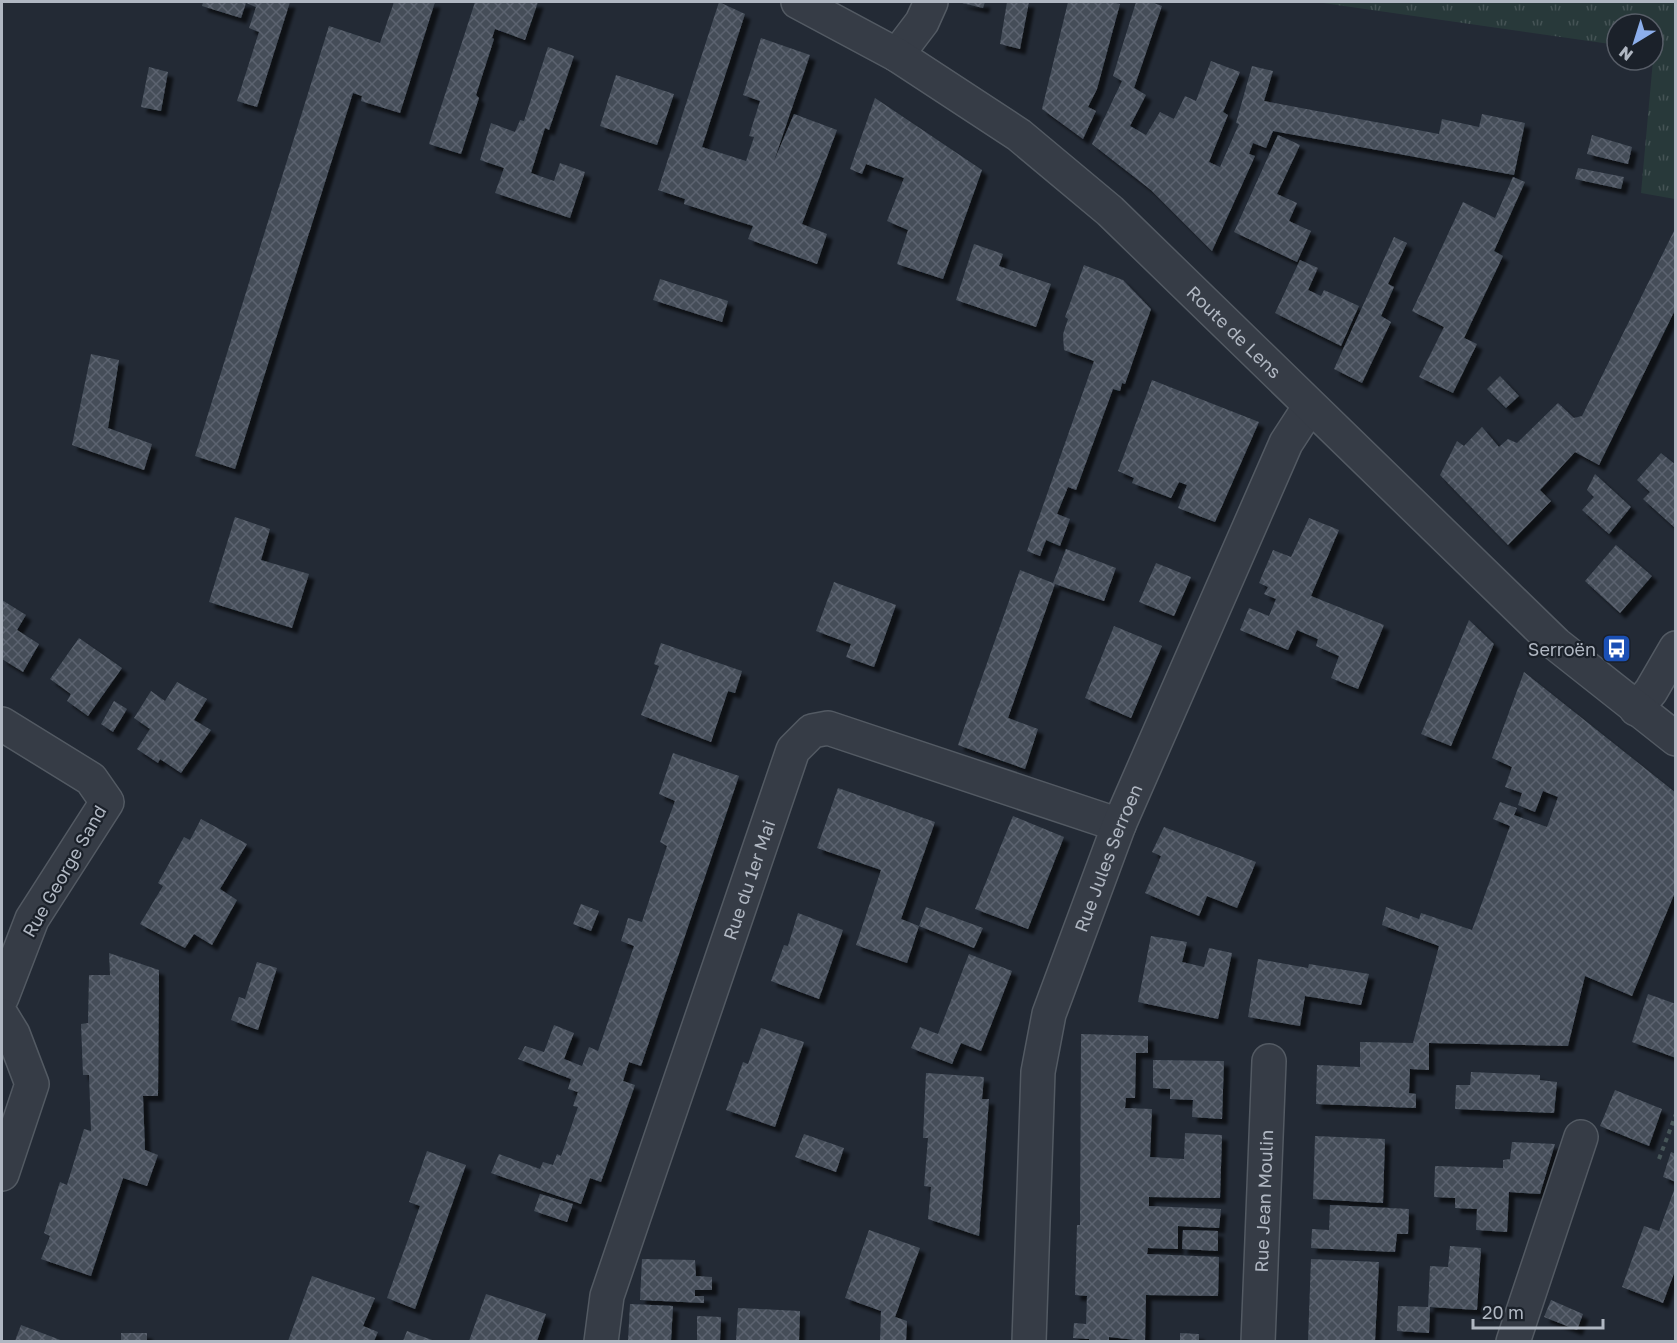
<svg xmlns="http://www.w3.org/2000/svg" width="1677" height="1343" font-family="'Golos Text',sans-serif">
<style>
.grass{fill:url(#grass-tufts)}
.building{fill:url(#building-cross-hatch);filter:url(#shadow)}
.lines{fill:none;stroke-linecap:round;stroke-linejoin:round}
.minor-casing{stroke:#535a63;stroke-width:36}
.tertiary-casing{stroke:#535a63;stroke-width:36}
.path{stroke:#465558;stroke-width:4;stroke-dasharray:4.5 4.5;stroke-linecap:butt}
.minor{stroke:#363c46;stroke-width:33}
.tertiary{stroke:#363c46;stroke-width:33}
.labels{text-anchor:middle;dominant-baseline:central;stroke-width:4.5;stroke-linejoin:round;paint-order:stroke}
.street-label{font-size:18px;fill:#b0b7c2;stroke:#1b212a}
.poi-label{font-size:18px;fill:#b0b7c2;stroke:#1b212a;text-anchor:end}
</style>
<defs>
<pattern id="grass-tufts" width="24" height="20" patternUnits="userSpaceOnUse" patternTransform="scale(1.5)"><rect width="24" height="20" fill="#28393a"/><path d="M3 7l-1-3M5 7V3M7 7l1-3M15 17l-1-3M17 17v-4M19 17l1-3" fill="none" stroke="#455355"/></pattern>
<pattern id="building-cross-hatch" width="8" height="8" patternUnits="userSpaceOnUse" patternTransform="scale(1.5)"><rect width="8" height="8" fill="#444d59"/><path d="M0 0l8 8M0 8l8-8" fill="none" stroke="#5c646f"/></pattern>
<filter id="shadow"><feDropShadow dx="5.5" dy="5.5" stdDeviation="1.5" flood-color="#0009"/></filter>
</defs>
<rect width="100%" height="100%" fill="#232a35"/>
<path class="grass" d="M1316 2H1675V199L1641 193 1653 60V24H1617V45Z"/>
<path class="building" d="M203 2H290L257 107 237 101 259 32 249 28 256 7 246 3 241 18 202 6Z
M394 2H435L400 113 361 101 362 96 353 93 235 469 195 456 329 26 380 43Z
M475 2H538L525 40 495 29 492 38 494 39 476 95 479 98 461 154 429 144Z
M719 2 745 14 702 147 746 161 754 137 749 136 760 101 743 95 761 38 810 55 774 161 794 114 837 130 802 224 827 234 817 264 748 239 753 226 684 204 685 199 658 190Z
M958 2H985L983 8Z
M1007 2H1029L1020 49 1000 44Z
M1068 2H1112L1120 4 1097 89 1088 107 1096 111 1083 139 1042 109Z
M1136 2H1151L1162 6 1134 88 1146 95 1130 126 1146 135 1160 112 1174 119 1185 96 1196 101 1211 61 1240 72 1223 112 1228 115 1209 162 1220 167 1239 124 1236 123 1252 66 1273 71 1264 101 1439 134 1442 119 1479 127 1482 114 1525 123 1514 175 1273 131 1266 148 1253 143 1249 154 1255 156 1212 251 1151 190 1092 144 1122 81 1113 76Z
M548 47 574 56 549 130 545 128 531 173 554 181 560 163 585 172 570 218 495 193 504 168 480 160 491 123 515 132 520 120 524 121Z
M149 67 168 72 161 111 141 107Z
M616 75 674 94 657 145 600 126Z
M875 98 982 170 943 279 897 264 908 230 887 221 904 178 866 164 862 174 850 169Z
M1278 135 1300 145 1277 194 1297 203 1289 221 1311 231 1297 262 1234 232Z
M1592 135 1632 147 1628 164 1587 154Z
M1578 168 1624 177 1621 189 1575 179Z
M1513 177 1525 182 1494 251 1503 256 1464 338 1477 344 1453 393 1419 377 1444 327 1412 311 1463 202 1495 218Z
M1676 227V308L1599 465 1575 452 1540 490 1551 501 1508 545 1440 475 1457 441 1464 446 1482 427 1499 447 1508 439 1517 443 1558 403 1574 418 1582 416Z
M1394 237 1407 243 1388 284 1394 287 1381 316 1391 322 1362 383 1334 369Z
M974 244 1003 254 999 266 1051 284 1036 327 956 300Z
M1300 260 1318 268 1308 290 1321 296 1324 290 1359 306 1341 346 1275 313Z
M1084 265 1123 280 1151 309 1125 384 1122 383 1120 391 1113 389 1076 490 1068 487 1057 514 1070 519 1060 546 1046 540 1040 556 1027 551 1094 361 1064 350 1063 334 1068 319 1065 317Z
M660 279 728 301 722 322 653 300Z
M91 354 119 360 108 428 152 444 144 470 72 445Z
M1500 376 1519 396 1506 408 1487 389Z
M1152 380 1259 422 1215 522 1178 508 1187 485 1179 482 1171 498 1132 483 1134 478 1118 471Z
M1661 453 1676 465 1674 527 1643 499 1650 492 1637 480Z
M1595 474 1631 507 1609 534 1582 510 1594 497 1587 490Z
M235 517 270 529 261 560 309 574 292 628 209 602Z
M1309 518 1339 530 1311 596 1384 625 1358 689 1331 678 1339 656 1316 646 1318 639 1297 630 1288 650 1240 630 1249 608 1269 616 1276 599 1264 594 1268 587 1259 583 1273 550 1291 557Z
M1616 545 1652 576 1620 613 1585 581Z
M1066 549 1116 568 1104 601 1055 584 1008 718 1038 729 1025 769 958 745 1020 570 1053 583Z
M1156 563 1191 577 1174 616 1139 602Z
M834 582 896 605 874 667 846 657 851 644 816 631Z
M2 600 26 615 17 630 39 644 23 672 2 659Z
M1469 620 1494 644 1451 746 1421 734Z
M1114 626 1162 646 1131 718 1085 698Z
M79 638 122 668 88 716 67 701 71 694 50 679Z
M661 643 742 671 735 693 728 691 711 742 641 715 659 666 654 664Z
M1524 672 1676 793V890L1632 996 1585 976 1568 1046 1429 1043V1070L1410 1069 1409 1093 1416 1094V1108L1316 1104 1317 1065 1360 1067V1042L1413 1043 1439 946 1382 925 1386 907 1419 919 1421 913 1472 930 1510 826 1493 819 1500 802 1517 808 1514 815 1547 827 1558 797 1543 791 1535 812 1518 805 1522 793 1505 787 1512 767 1492 758Z
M177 682 207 699 194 720 211 730 181 773 160 759 158 763 137 749 150 729 134 718 151 691 165 701Z
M114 701 127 709 113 732 101 724Z
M673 753 739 776 641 1066 629 1062 623 1081 635 1085 601 1182 590 1178 581 1204 491 1173 499 1154 540 1169 543 1162 553 1165 557 1154 561 1156 578 1107 573 1106 578 1092 568 1089 571 1079 518 1059 525 1046 544 1052 554 1025 574 1033 564 1059 582 1066 589 1047 598 1051 634 946 621 941 628 918 642 922 667 846 660 842 675 801 659 794Z
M838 788 935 822 901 919 919 926 926 907 983 928 974 948 919 926 907 963 856 945 881 870 817 848Z
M1013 816 1064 837 1028 929 975 909Z
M201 819 247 844 220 889 237 900 212 945 194 934 185 948 140 924 163 886 158 883 184 837 190 840Z
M1164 827 1256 862 1237 908 1207 896 1199 916 1145 893 1161 856 1152 852Z
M581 904 599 911 591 931 573 924Z
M798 913 843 930 819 999 771 981 784 945 788 946Z
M1151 936 1187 942 1182 962 1204 967 1209 948 1232 953 1218 1019 1138 1002Z
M109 953 159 970 158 1096H143L145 1150 158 1155 147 1186 123 1178 91 1276 41 1259 50 1236 44 1233 60 1182 67 1185 84 1129 91 1131 89 1075H83L81 1024 88 1023 89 975H110Z
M969 954 1012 971 981 1051 961 1043 952 1064 911 1048 920 1027 938 1034Z
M1258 959 1308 968 1309 964 1369 974 1361 1005 1305 996 1300 1026 1248 1017Z
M257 962 277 968 258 1030 231 1020 239 997 245 999Z
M1648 994 1676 1004V1058L1632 1042Z
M761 1028 804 1042 775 1127 726 1110 743 1062 748 1064Z
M1081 1034 1148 1036V1053H1136L1135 1098H1126L1125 1108 1152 1109 1150 1157 1184 1159 1185 1133 1222 1135 1220 1198 1149 1197V1206L1221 1209 1219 1228 1178 1226V1249L1148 1248 1147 1254 1219 1257 1218 1296 1146 1295 1145 1341 1109 1337V1341H1089V1339L1073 1338 1074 1323 1086 1324 1087 1296 1075 1295 1077 1225H1080Z
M1153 1060 1224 1061 1222 1119 1192 1117 1193 1100 1170 1099V1089L1153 1088Z
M1471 1072 1540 1075V1080L1557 1082 1554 1113 1455 1109 1456 1085H1470Z
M926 1073 984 1077 982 1099H989L979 1236 928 1219 931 1187 924 1186 928 1138H923Z
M1615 1090 1662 1109 1649 1146 1600 1126Z
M804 1134 844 1148 836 1172 795 1157Z
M1315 1136 1385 1139 1383 1203 1313 1199Z
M1512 1142 1555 1144 1540 1194 1509 1192 1507 1232 1476 1230 1477 1209 1455 1208V1198L1434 1197 1435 1166 1503 1168V1160L1510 1159Z
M427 1151 466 1165 415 1309 387 1298 420 1206 409 1202Z
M1671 1152 1676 1154V1182L1663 1177Z
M1676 1185V1268L1663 1303 1622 1287 1644 1226 1659 1231Z
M540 1194 573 1204 567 1222 534 1211Z
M1330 1205 1409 1209 1408 1234H1397L1395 1252 1311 1248 1312 1229 1329 1230Z
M869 1230 920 1248 895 1317 907 1321 906 1341H880L881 1311 845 1298Z
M1183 1230 1218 1231V1251L1182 1249Z
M1450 1246 1481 1248 1477 1310 1430 1307 1429 1333 1397 1331 1398 1306 1428 1307 1430 1266 1448 1267Z
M642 1259 695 1260 696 1276 712 1277V1290H695V1296H704V1303L640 1300Z
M1311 1259 1379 1262 1375 1341H1308Z
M312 1276 375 1298 363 1326 378 1332 374 1341H288Z
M486 1294 546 1314 537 1341H469Z
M1551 1300 1583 1314 1577 1330 1544 1317Z
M630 1304 673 1306 671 1341H628Z
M738 1308 800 1311 799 1341H736Z
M697 1316 721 1317 720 1341H697Z
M21 1325 63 1341H15Z
M407 1331 435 1341H403Z
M121 1333H147V1341H121Z
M1180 1333 1199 1334V1341H1180Z"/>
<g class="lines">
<defs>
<g id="minor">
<path d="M897 55 922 22 931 2"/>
<path d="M1636 709 1651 691 1676 648"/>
<path d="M2 724 91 779 107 802 32 919 2 997"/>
<path d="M2 1016 13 1034 32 1084 2 1174"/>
<path id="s1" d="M601 1342 607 1296 793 750 812 731 828 728 1119 825"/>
<path id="s2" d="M1029 1342 1038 1072 1049 1014 1119 825 1286 443 1310 406"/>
<path id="s3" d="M1258 1342 1269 1061"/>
<path d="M1513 1342 1581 1137"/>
</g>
<g id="tertiary">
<path id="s4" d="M798 2 897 55 1019 135 1110 211 1556 644 1676 739"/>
</g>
</defs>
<use href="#minor" class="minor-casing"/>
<use href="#tertiary" class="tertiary-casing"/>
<path class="path" d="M1659 1159 1676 1114"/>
<use href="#minor" class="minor"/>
<use href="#tertiary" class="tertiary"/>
</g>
<defs>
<symbol id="bus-square" viewBox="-11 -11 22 22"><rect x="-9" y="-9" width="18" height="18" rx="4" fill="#1a4fb4" stroke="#1b212a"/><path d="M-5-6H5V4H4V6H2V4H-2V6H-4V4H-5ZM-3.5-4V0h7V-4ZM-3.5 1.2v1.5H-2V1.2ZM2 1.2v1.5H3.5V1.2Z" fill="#fff"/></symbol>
</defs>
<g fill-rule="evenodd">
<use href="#bus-square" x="1600" y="632" width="33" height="33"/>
</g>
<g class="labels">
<g class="street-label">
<text stroke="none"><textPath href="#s4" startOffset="550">Route de Lens</textPath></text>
<text stroke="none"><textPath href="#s2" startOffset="496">Rue Jules Serroen</textPath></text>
<text transform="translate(64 871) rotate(-60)">Rue George Sand</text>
<text stroke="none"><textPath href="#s1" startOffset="486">Rue du 1er Mai</textPath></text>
<text stroke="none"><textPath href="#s3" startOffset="141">Rue Jean Moulin</textPath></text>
</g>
<g class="poi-label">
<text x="1596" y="649">Serroën</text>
</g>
</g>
<rect width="1677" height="1343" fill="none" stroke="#b0b7c2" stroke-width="6"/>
<g transform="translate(1635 42) rotate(218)"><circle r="28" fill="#1b212a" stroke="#575d67" stroke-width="1.5"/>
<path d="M0-4.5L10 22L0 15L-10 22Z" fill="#8caeeb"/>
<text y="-9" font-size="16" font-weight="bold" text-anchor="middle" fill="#b0b7c2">N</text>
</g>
<path d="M1473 1319v9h130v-9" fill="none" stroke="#b0b7c2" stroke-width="3"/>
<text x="1482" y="1319" font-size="18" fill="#b0b7c2" stroke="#1b212a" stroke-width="4.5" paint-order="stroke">20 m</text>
</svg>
